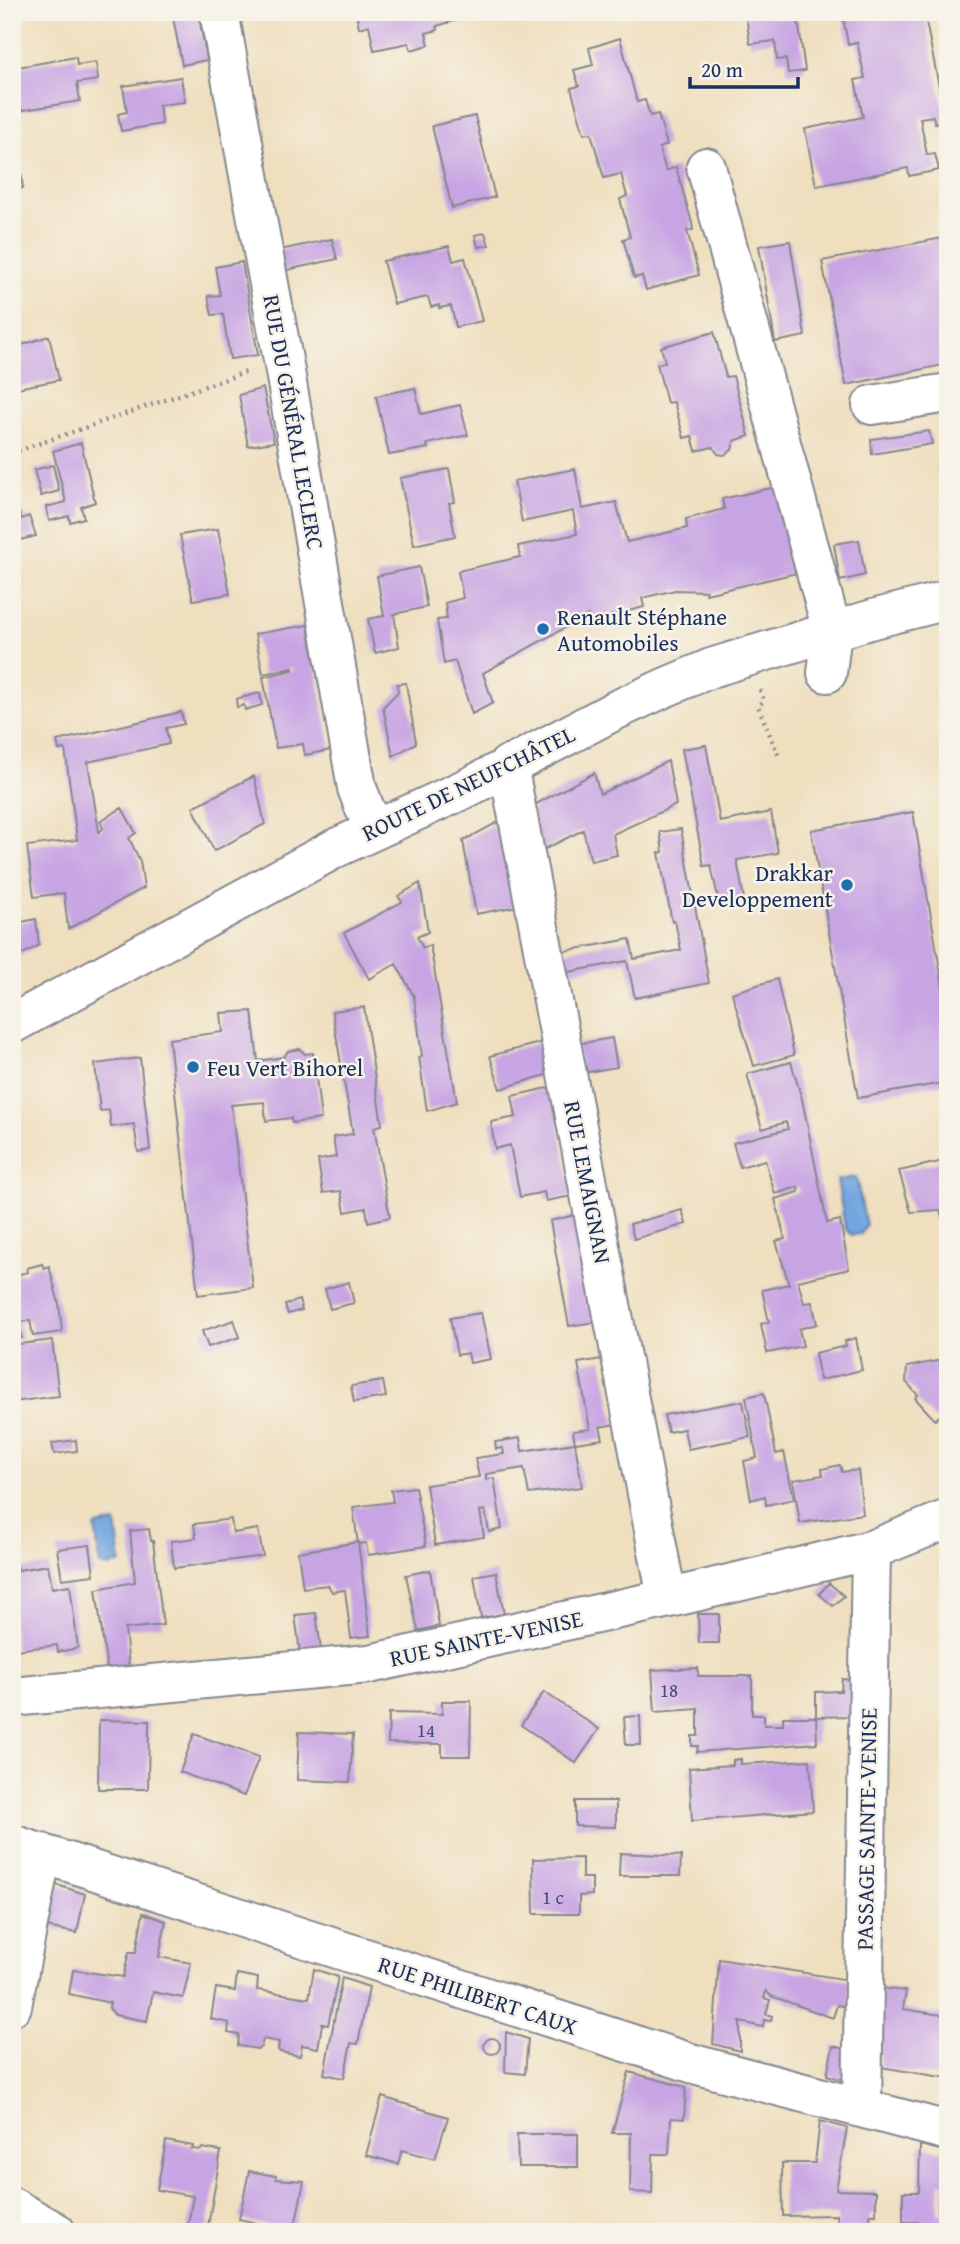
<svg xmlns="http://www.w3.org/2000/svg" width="960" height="2244" font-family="'Gentium Book Plus',serif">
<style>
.water{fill:#72a6df;stroke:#466a9e;stroke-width:2}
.building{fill:#c7a4e3;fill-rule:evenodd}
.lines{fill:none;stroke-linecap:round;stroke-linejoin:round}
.minor-casing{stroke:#85878e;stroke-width:42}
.major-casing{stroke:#85878e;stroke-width:42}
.path{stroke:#85878e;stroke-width:4.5;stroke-dasharray:2 5;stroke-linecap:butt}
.minor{stroke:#fff;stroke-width:38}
.major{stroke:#fff;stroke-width:38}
.poi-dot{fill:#1f6fb2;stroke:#f7f3e8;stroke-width:2.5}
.labels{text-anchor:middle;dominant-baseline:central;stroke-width:5;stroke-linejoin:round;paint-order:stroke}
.number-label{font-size:19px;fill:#464c7f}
.street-label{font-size:23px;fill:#1b2f5e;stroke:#f7f3e8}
.poi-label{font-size:23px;fill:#1b2f5e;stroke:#f7f3e8;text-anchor:start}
</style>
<rect width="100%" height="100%" fill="#f7f3e8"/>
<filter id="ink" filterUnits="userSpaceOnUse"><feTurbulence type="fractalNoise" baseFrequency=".0143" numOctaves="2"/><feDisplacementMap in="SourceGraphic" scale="14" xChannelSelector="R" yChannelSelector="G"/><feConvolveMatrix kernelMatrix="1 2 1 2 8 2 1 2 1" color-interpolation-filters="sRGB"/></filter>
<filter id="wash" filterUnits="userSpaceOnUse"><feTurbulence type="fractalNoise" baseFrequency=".00686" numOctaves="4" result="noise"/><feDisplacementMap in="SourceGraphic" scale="28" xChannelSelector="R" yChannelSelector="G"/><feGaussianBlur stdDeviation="1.57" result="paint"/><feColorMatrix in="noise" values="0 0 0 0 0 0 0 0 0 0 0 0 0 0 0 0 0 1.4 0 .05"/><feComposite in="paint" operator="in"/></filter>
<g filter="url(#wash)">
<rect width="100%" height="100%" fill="#efdfbf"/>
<path class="water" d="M856 1177 866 1225 861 1234 851 1235 845 1228 837 1180Z
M116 1523 121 1563 114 1564 111 1567 100 1565 95 1526Z"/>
<g id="blocks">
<path class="building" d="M172 12H198L207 60 182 65Z
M356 12H456L457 20 437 26 438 30 426 33 429 45 411 50 409 43 374 50 369 25 359 28Z
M756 12H797L805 71 788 73 786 59 777 60 775 41 750 44 746 15Z
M842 12H924L946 121 935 123 933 116 920 118 927 155 935 154 939 170 909 176 908 168 816 186 805 129 863 117 855 80 865 78 857 42 848 44Z
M620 38 637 102 645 100 650 116 658 114 667 145 659 148 666 171 676 167 692 223 693 230 687 231 699 275 646 290 642 276 634 278 623 239 630 237 620 199 627 196 621 174 604 178 591 133 584 134 571 88 579 86 574 70 593 65 589 48Z
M76 57 77 65 96 62 98 80 77 83 80 101 12 112V68Z
M181 77 185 102 159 105 162 124 121 131 118 114 127 112 123 86Z
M475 116 495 197 452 208 432 126Z
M21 173 23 188 12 190V174Z
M485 233 489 245 478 247 475 235Z
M948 237V364L846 385 822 261Z
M332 239 337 259 278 272 275 251Z
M790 241 805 336 775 342 759 246Z
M449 246 453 261 465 258 482 321 456 327 451 306 439 308V305L431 307 428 297 394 304 383 261Z
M242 262 258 355 230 359 223 314 212 315 208 296 220 295 215 267Z
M714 332 726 377 733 376 749 436 734 441 732 450 724 455 718 454 713 447 696 451 692 436 684 438 674 402 667 403 657 364 665 362 661 347Z
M49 336 59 380 12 389V348Z
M263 388 274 442 248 446 239 395Z
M415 388 421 414 460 405 468 435 427 444 428 448 389 455 376 396Z
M929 431 932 444 872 454 871 439Z
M81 443 95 502 81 507 84 518 70 522 69 516 49 521 46 507 66 502 53 451Z
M948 463V505H947L937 466Z
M53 465 59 491 41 496 34 470Z
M449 469 455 502 449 503 455 536 414 545 400 478Z
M575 469 582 509 616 502 627 542 687 528 686 519 724 509 722 499 784 485 801 572 706 594V591L675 590 642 598 644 607 590 621 588 615 483 673 493 703 472 714 455 661 444 664 437 620 447 619 445 603 463 598 458 571 520 557 518 546 577 534 573 511 522 522 514 481Z
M19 512 21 519 29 516 36 536 12 542V514Z
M218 529 230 594 193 600 180 535Z
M859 540 865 575 840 581 834 544Z
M419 567 427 607 394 614 399 647 375 653 368 619 384 616 377 576Z
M308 625 331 750 305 755 303 744 276 748 263 677 293 670V668L263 674 255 634Z
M406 683 416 743 393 756 383 707 398 692 397 684Z
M260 693 262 705 245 710 244 705 237 707 236 699Z
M181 712 184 724 166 728 169 744 88 762 99 832 103 829 100 821 122 808 136 833 129 838 140 861 144 888 68 929 64 893 34 897 27 846 77 840 65 749 59 750 57 741Z
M706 745 720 822 771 812 778 853 737 860 744 899 719 903 711 865 704 866 682 749Z
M668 761 676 805 613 834 617 855 591 861 583 830 537 853 530 815 536 804 594 773 600 794Z
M254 776 265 824 214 851 193 807Z
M913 812 948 1016V1082L858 1098 811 830Z
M496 823 503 824 518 906 476 914 463 841Z
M681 829 709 983 635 998 627 961 558 974 554 953 630 939 634 959 681 950 675 921 672 922 659 853 663 852 660 832Z
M420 883 428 932 417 937 423 948 430 945 457 1102 427 1111 419 1057 422 1056 414 996 396 964 369 979 344 933 402 902 398 896Z
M16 911 17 923 36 919 39 945 12 960V913Z
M777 979 794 1055 754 1066 732 993Z
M364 1007 382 1125 374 1127 390 1217 368 1222 366 1208 345 1212 341 1191 323 1193 318 1160 336 1157 333 1137 353 1134 332 1011Z
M252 1011 258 1061 284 1057 288 1051 300 1049 305 1054 313 1053 321 1119 292 1123 291 1118 266 1121 264 1102 231 1105 253 1288 198 1295 169 1039 223 1032 221 1013Z
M612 1038 617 1067 582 1073 577 1044Z
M543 1042 549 1074 500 1089 490 1056Z
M140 1058 150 1150 138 1152 134 1124 111 1127 109 1110 100 1111 95 1064Z
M791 1062 802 1099 827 1223 840 1220 849 1269 798 1281 804 1303 812 1302 817 1324 799 1329 803 1346 767 1353 761 1324 769 1322 762 1290 789 1284 776 1241 785 1239 775 1199 799 1192 798 1187 775 1194 765 1160 740 1167 733 1143 788 1129 786 1122 762 1129 747 1074Z
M552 1087 572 1196 546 1201 544 1192 520 1197 510 1145 495 1149 491 1122 516 1117 512 1096Z
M948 1160V1235H947L940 1210 911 1212 899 1171Z
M682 1210 686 1224 634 1239 630 1224Z
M575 1215 595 1322 569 1326 550 1221Z
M42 1264 44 1268 49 1266 59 1304 62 1332 33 1336 30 1320 18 1323 22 1338 12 1339V1276L28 1272 27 1268Z
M349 1282 354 1303 330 1309 325 1289Z
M299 1300 302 1310 288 1314 285 1305Z
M481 1313 491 1359 470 1363 468 1353 457 1355 450 1318Z
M234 1320 240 1337 208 1347 202 1331Z
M856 1338 862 1370 820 1380 815 1353 846 1346 845 1341Z
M52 1340 59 1396 12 1402V1345Z
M602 1359 615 1424 600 1427 603 1439 575 1443 573 1431 590 1429 578 1363Z
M947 1359 948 1408 935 1420 915 1398 918 1395 906 1382 907 1367Z
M383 1381 386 1397 354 1402 351 1386Z
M764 1393 776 1454 784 1452 794 1499 766 1505 765 1496 751 1500 744 1461 757 1458 746 1397Z
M743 1401 750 1437 688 1449 684 1429 668 1432 664 1415Z
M520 1438 522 1451 575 1443 582 1487 529 1494 524 1468 486 1474V1480L494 1478 502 1529 489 1532 485 1510 480 1511 484 1537 435 1545 426 1485 479 1477 475 1458 504 1454 503 1448 496 1449 495 1442Z
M76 1440 77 1451 54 1454 52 1443Z
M840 1465 842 1472 858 1470 863 1514 800 1523 793 1480 823 1475 822 1469Z
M415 1487 426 1546 368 1555 366 1543 358 1544 353 1507 393 1502 391 1490Z
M231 1519 233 1533 258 1529 263 1556 174 1568 171 1541 196 1538 194 1524Z
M149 1529 151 1541H153L163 1625 125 1629 129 1668 107 1670 96 1589 135 1582 130 1531Z
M358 1542 370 1636 351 1638 345 1590 332 1592 328 1585 303 1588 298 1552Z
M90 1545 94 1575 62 1579 57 1549Z
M48 1565 52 1588 70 1585 78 1648 58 1652 57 1645 16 1650 12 1621V1567L17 1566 18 1570Z
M430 1570 439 1626 418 1631 406 1575Z
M496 1572 504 1614 481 1618 474 1576Z
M829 1583 844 1596 833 1606 819 1594Z
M316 1613 321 1649 300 1652 295 1615Z
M698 1614H719V1643H699Z
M698 1668V1676H752V1715H764V1725H783V1717H816L817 1743 697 1752 698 1746H692V1736H698V1709L655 1712 652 1670Z
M842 1679 851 1680V1716L816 1717V1692L841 1691Z
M544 1692 599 1729 576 1763 521 1725Z
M442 1701H471L470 1756H442V1744L388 1743 389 1713 442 1714Z
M640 1716 641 1745H626L624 1717Z
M99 1720 149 1721 148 1789H98Z
M299 1732 353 1734 350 1782 297 1780Z
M194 1734 259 1757 244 1796 180 1772Z
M741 1759V1764L810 1760 813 1811 692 1821 689 1768 733 1765V1760Z
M575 1801H616V1827L575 1826Z
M620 1853 681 1856 680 1876H619Z
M582 1858V1878H592V1895L579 1896V1914H534L533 1859Z
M54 1884 85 1894 77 1933 46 1927Z
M143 1913 166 1921 159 1957 191 1963 183 1998 153 1992 147 2021 115 2015 109 2008 110 2003 69 1994 73 1970 123 1977 129 1952H136Z
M719 1959 849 1980 850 2008 837 2005 833 2018 771 1996 766 1991 764 1998 770 2000 766 2014 772 2016 771 2021 764 2020 763 2027 740 2022V2051L713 2044Z
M314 1969 338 1977 328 2025 322 2024 318 2048 302 2045 300 2056 280 2052 278 2049 279 2042 263 2039 261 2047 258 2049 238 2046 239 2035 228 2033 229 2023 211 2019 216 1988 235 1991 237 1974 258 1978 257 1990 309 1998Z
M342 1978 369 1987 358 2044 351 2043 344 2078 324 2074Z
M881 1988 906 1991 903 2009 948 2016V2078L880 2067Z
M506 2032 528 2039 525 2074 505 2072Z
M484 2046a8 8 0 1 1 16 0a8 8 0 1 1-16 0Z
M833 2046 849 2050V2082L827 2075Z
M629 2072 686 2087 684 2119 671 2118 669 2154H653L652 2193 630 2192 631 2133H612Z
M382 2097 448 2117 435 2159 402 2150 398 2164 366 2155Z
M820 2121 847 2128 836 2190 876 2191V2214H870L869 2232H838L837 2215 783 2216 782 2163H815Z
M517 2134H578V2167H518Z
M166 2141 193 2146 192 2149 201 2150 202 2148 221 2151 207 2232H187L193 2196 157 2190Z
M920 2145 948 2152V2232H918V2222H903V2192H919ZM940 2182 944 2183 945 2213H938Z
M249 2171 276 2176V2179L304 2181 294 2232H274L275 2227 239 2219Z"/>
</g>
</g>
<g filter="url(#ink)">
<use href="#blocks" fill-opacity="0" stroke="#85878e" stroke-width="2"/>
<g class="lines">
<defs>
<path id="minor" d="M219 12 283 360 357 788 365 809 376 829
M706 167 832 631 827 673
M872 405 948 393
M508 765 667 1598
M12 1697 369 1664 683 1595 871 1550 948 1519
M12 1844 694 2064 948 2131
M12 2006 42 1853
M862 2108 871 1550
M12 2207 56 2232"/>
<path id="major" d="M12 1024 336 848 471 786 614 711 664 688 711 668 750 656 873 619 948 600"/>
</defs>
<use href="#minor" class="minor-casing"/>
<use href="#major" class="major-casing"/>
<path class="path" d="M12 453 249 371
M760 690 764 701 758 706 779 757"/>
<use href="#minor" class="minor"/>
<use href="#major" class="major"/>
</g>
</g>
<g class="poi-dot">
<circle cx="543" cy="629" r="7"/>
<circle cx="847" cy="885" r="7"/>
<circle cx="193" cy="1067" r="7"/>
</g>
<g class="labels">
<g class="number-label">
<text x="669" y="1690">18</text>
<text x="426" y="1730">14</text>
<text x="553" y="1897">1 c</text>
</g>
<g class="street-label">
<text transform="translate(294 422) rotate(80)">RUE DU GÉNÉRAL LECLERC</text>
<text transform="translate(468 783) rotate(-26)">ROUTE DE NEUFCHÂTEL</text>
<text transform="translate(588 1182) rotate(79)">RUE LEMAIGNAN</text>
<text transform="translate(486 1638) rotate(-12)">RUE SAINTE-VENISE</text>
<text transform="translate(866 1829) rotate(-89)">PASSAGE SAINTE-VENISE</text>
<text transform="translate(478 1995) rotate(18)">RUE PHILIBERT CAUX</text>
</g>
<g class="poi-label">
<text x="557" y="616">Renault Stéphane<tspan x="557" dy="26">Automobiles</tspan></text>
<text x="833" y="872" text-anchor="end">Drakkar<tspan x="833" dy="26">Developpement</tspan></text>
<text x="207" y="1067">Feu Vert Bihorel</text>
</g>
</g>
<rect width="960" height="2244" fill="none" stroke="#f7f3e8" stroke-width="42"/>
<path d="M690 77v10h108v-10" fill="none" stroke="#1b2f5e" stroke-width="3.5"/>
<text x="701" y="77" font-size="21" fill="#1b2f5e" stroke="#f7f3e8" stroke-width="5" paint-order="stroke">20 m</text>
</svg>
